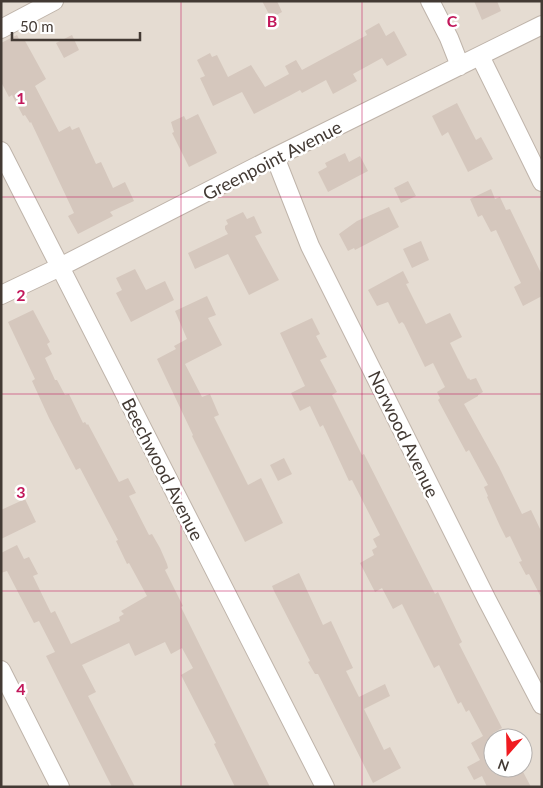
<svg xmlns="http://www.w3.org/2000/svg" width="543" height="788" font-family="Lato,sans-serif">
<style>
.residential{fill:#e5dcd2;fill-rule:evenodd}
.building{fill:#d5c7bd}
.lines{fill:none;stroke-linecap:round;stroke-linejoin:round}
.minor-casing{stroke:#bfb4aa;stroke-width:20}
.minor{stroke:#fff;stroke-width:18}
.grid{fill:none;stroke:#c2185b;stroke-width:1;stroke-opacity:0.55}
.labels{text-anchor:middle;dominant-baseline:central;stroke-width:5;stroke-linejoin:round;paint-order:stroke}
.street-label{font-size:18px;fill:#433a34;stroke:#fff}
.grid-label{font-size:16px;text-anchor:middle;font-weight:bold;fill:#c2185b;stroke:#fff;stroke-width:5;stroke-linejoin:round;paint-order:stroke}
</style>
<rect width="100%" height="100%" fill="#f1ebe4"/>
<path class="residential" d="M1 1H542V787H1ZM493 738H523V768H493Z"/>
<path class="building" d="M262 1H277L282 12 271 18Z
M474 1H497L501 11 482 20Z
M379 23 386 36 394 31 407 55 387 66 382 58 353 74 357 81 333 94 326 80 302 93 300 90 291 95 254 114 242 92 213 106 200 78 205 76 197 60 210 53 212 57 217 55 228 77 251 65 265 87 289 74 285 66 296 60 302 70 367 35 365 31Z
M17 35 20 41 24 39 46 79 35 86 59 132 70 126 72 130 79 127 96 164 101 162 113 188 125 182 134 201 110 212 113 216 78 234 68 216 74 213 31 122 30 123 25 115 23 116 12 95 9 97 1 82V43Z
M72 35 79 50 64 58 56 43Z
M457 103 476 140 481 137 493 159 468 172 448 132 442 136 432 116Z
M198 114 217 153 189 167 172 133 174 132 171 122 184 116 186 120Z
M345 153 349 162 360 156 368 171 328 192 318 172 327 167 325 163Z
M408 181 416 196 401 203 394 188Z
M491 189 495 199 500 197 506 210 510 209 542 275V296L523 306 514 287 521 283 496 230 491 232 482 215 478 217 470 199Z
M389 207 399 227 355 250 354 248 348 251 339 234 357 221Z
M243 212 247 219 254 216 262 233 255 236 279 280 249 295 228 254 195 269 188 253 228 234 225 229V226L228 224 226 220Z
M421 241 429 260 412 268 403 249Z
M135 269 146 290 165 281 174 300 131 322 116 293 122 290 116 278Z
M403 271 409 283 406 284 426 324 450 313 462 337 450 343 468 379 469 378 470 380 476 378 483 392 478 395V396L464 404 499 467 522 514 531 510 542 533V599L529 574 526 575 519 562 522 561 510 536 506 538 500 526 487 497 488 496 484 487 488 485 469 450 466 452 438 400 440 398 437 392 445 387 433 363 425 367 404 324 402 322 399 324 388 302 377 306 368 290Z
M207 296 216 315 208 318 222 345 185 364 202 397 210 394 219 415 214 417 248 485 261 478 283 523 245 542 192 436 193 435 157 359 176 349 174 346 187 339 175 311Z
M33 310 50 342 47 344 52 354 45 358 55 380H57L65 395 69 394 83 423 85 422 87 425 88 424 119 482 128 478 136 493 129 496 149 535 152 534 160 548 167 564 168 568 165 570 183 606 181 607 270 787H235L214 744 216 743 181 675 193 668 182 648 171 654 165 642 135 656 129 643 82 665 96 692 88 696 135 787H112L46 656 55 652 39 621 34 623 7 571 1 573V553L17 545 24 559 29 557 38 574 33 576 51 613 55 611 71 644 120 621 119 617 124 614 121 611 147 596 129 563 127 564 116 541 118 540 80 468 76 470 49 418 32 381 35 379 8 322Z
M312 318 320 334 316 336 327 357 320 360 337 392 332 395 362 455 364 454 435 594 438 592 462 642 459 644 502 728 493 733V768H521L531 787H487L482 776 474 780 467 767 480 760 471 743 483 736 469 710 466 712 461 702 458 704 439 665 434 668 402 604 393 609 382 588 375 592 360 563 374 555 372 550 377 547 373 539 380 535 352 480 349 481 323 425 320 427 310 406 300 411 291 393 305 386 280 333Z
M284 458 292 474 278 481 270 465Z
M25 499 36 522 1 539V510Z
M299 573 323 625 331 621 353 668 346 671 359 697 385 684 390 696 364 709 384 750 390 747 401 768 373 783 318 674H315L308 662 310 661 274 591 272 586Z"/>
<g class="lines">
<defs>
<path id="minor" d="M430 1 449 38 460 66
M1 29 54 1
M480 56 542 182
M1 151 325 787
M275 157 310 246 487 600 542 705
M1 295 60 267 275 157 542 25
M1 670 60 787"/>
</defs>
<use href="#minor" class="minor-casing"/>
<use href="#minor" class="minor"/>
</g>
<path class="grid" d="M181 1V787M362 1V787M1 197H542M1 394H542M1 591H542"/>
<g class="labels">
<g class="street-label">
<text transform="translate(272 160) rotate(-27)">Greenpoint Avenue</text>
<text transform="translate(404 434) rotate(64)">Norwood Avenue</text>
<text transform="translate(163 469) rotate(63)">Beechwood Avenue</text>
</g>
</g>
<g class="grid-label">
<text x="272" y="27">B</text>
<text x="452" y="27">C</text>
<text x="21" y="104">1</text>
<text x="21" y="301">2</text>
<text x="21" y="498">3</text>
<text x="21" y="695">4</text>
</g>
<rect width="543" height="788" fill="none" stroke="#433a34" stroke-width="5"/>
<g transform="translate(508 753) rotate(200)"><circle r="24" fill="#ffffff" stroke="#b4b0ae"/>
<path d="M0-4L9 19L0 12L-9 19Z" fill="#f01b20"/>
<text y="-8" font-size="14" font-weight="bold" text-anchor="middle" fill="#433a34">N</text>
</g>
<path d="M12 32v8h128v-8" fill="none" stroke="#433a34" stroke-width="2.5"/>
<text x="20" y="32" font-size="15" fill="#433a34" stroke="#ffffff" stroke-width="4" paint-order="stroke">50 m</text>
</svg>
